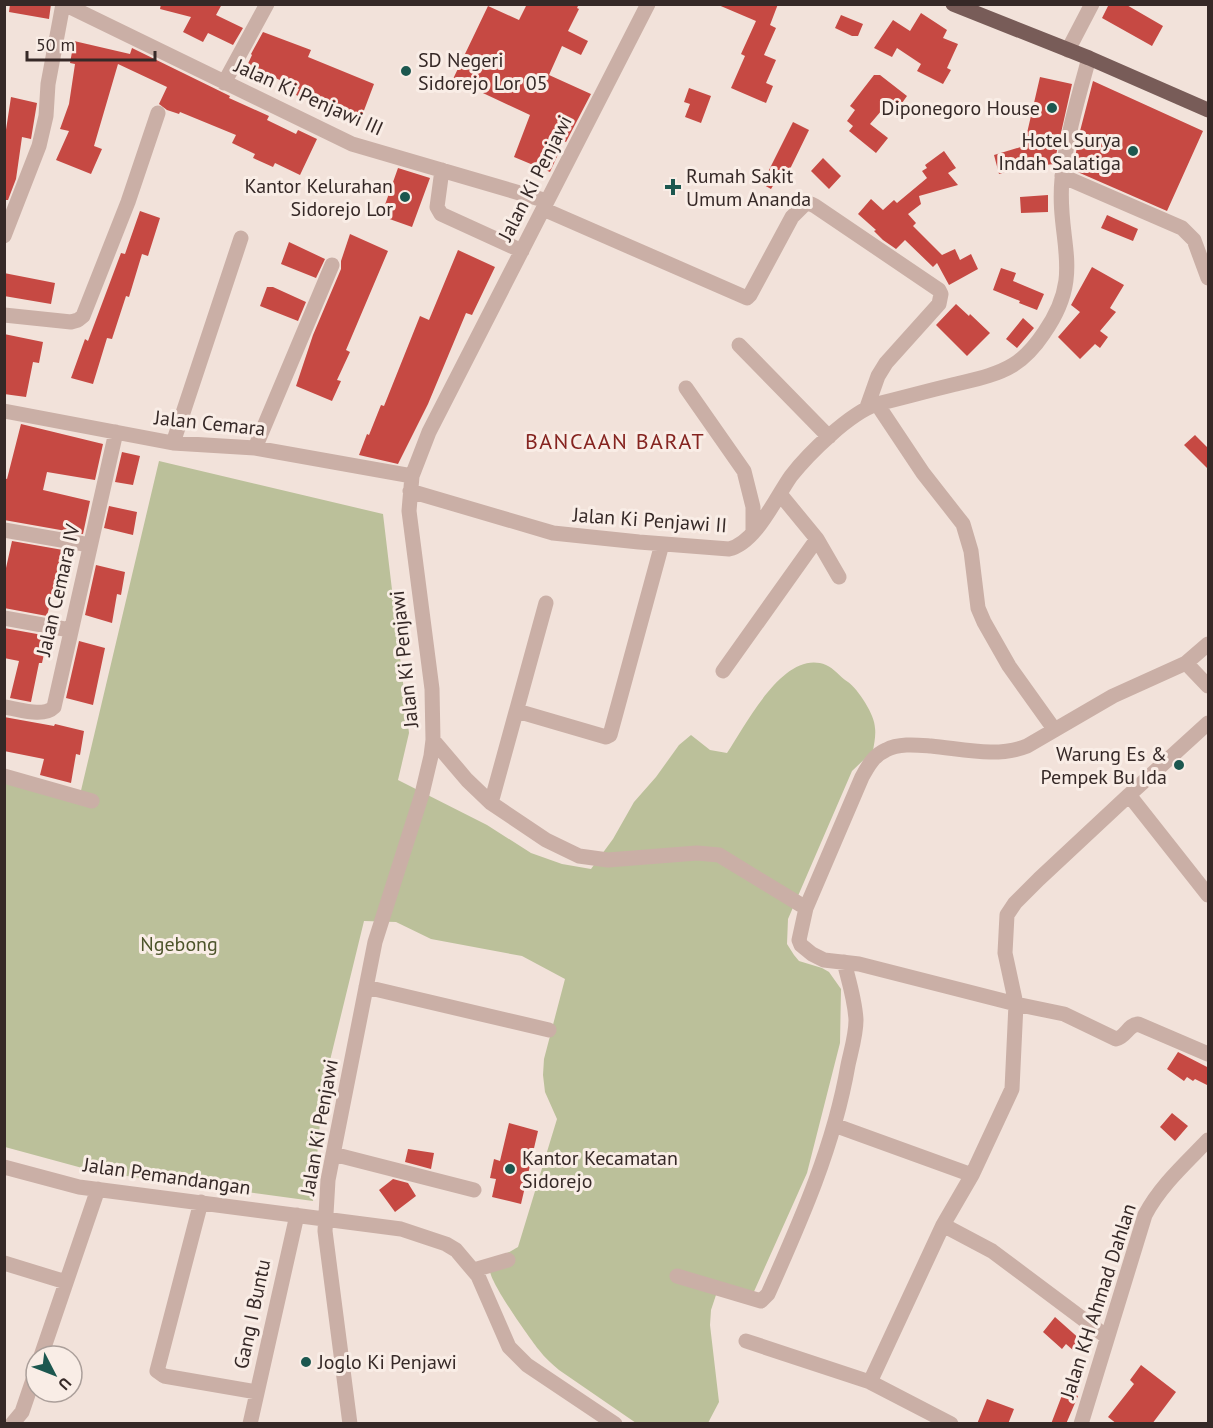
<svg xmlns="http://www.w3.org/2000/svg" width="1213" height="1428" font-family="'PT Sans',sans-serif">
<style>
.green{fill:#bbc09a}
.building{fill:#c64943}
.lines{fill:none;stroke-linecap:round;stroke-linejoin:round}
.minor{stroke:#caafa6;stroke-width:15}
.major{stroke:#785c58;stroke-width:15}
.poi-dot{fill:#1c574f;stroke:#f9ede6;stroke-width:2}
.labels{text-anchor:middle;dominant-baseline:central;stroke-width:6;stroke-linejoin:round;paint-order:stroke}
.poi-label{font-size:20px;fill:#362927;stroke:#f9ede6;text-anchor:start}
.street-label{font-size:20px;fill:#362927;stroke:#f9ede6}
.park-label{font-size:20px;fill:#4d542b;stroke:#f9ede6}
.quarter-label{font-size:22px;letter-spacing:1.5px;fill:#852420;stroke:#f9ede6}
</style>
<rect width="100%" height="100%" fill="#f2e2da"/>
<path class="green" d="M159 461 383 514 409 733 398 780 487 825 531 853 562 864 591 869 613 839 634 802 656 777 679 745 691 735 710 750 727 753C746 725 784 648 826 665 834 668 840 677 848 682 858 689 875 715 875 728 876 736 874 744 873 751L852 771 788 919 787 944 794 955 799 961 822 968 829 972 841 989 840 1043 807 1173 752 1296 716 1295 711 1310 710 1325 719 1402 708 1423H636L559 1370C552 1364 545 1358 539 1350 530 1339 489 1281 490 1270 491 1259 509 1253 518 1247L557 1119 545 1092 543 1075 544 1059 565 979 522 956 431 939 396 922 364 921 323 1089 313 1201 97 1172 5 1147 4 781 79 799Z"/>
<path class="building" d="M10 4H51L49 19 9 12Z
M161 4H222L216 15 243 28 233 45 208 33 203 42 183 32 191 17 160 9Z
M527 4H579L577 8 579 9 568 31 588 41 581 55 562 46 549 75 591 94 566 142 564 141 550 172 514 157 530 115 453 79 488 6 519 20Z
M716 4H778L770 25 776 28 764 55 776 60 766 83 773 86 766 103 731 88 745 56 741 54 756 21Z
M1109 4H1125L1163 26 1152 46 1102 18Z
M921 13 947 30 943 38 958 44 947 68 951 70 943 84 917 71 921 64 897 48 892 57 874 48 893 20 910 31Z
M841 15 863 24 858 36H852L835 28Z
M263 32 311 50 308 57 374 84 360 121 318 105 296 95 299 89 267 74 265 77 246 68 252 55 251 54Z
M74 41 130 54 132 48 230 96 229 98 269 116 267 120 296 134 298 130 317 139 300 175 275 163 273 167 253 158 255 154 232 143 236 135 180 112 179 114 167 110 159 104 167 87 118 64 94 146 102 149 91 174 56 160 69 131 60 129 69 104 75 64 70 63Z
M874 75H880L907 96 897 110 888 103 870 124 888 138 876 153 849 131 853 126 847 121 855 110 850 106Z
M1040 77 1072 84 1054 164 1019 168 999 174 994 155 1024 146Z
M1093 81 1203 131 1167 211 1073 170 1079 135Z
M689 88 711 96 701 123 685 117 690 104 684 102Z
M11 97 37 103 31 139 22 137 16 179 8 200H4V143Z
M793 122 809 130 790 169 785 166 771 189 762 184Z
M944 151 956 168 948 173 958 185 919 196 921 204 908 214 916 223 913 226 942 255 955 249 960 260 971 254 978 269 949 285 937 263 933 267 905 240 896 249 883 240 874 231 876 230 858 214 871 199 883 210 894 200 897 203 927 178 922 171 927 168 925 165Z
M823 158 841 176 829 189 811 171Z
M398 168 430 178 412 227 381 216Z
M1048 195V212L1021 213 1020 197Z
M140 211 160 218 148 256 142 254 129 297 126 296 112 339 107 338 93 384 71 378 85 339 88 341 121 253 125 254Z
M1107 215 1138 229 1133 241 1101 228Z
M350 234 388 251 346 350 350 352 337 380 341 381 332 401 296 386 313 335 341 269V261Z
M289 242 325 259 316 278 281 264Z
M458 250 495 267 472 315 466 313 428 404 398 464 359 455 367 434 369 435 381 405 384 406 420 316 429 320Z
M1092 267 1124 285 1110 308 1116 312 1100 331 1108 337 1100 348 1095 344 1080 359 1058 337 1080 312 1071 305Z
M1001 268 1016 273 1013 281 1044 294 1037 310 1019 303 1020 301 993 290Z
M4 273 55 283 51 304 4 296Z
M267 287H273L306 302 298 321 260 306Z
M956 304 969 316 970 314 990 333 967 356 936 325Z
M1023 318 1034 328 1017 348 1006 339Z
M4 334 43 342 39 363 33 362 26 397 4 394Z
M21 424 103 444 95 480 47 472 43 490 90 501 83 534 4 520V478L7 479Z
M1195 435 1209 449V470L1184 445Z
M122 452 140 456 133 485 115 482Z
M109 506 137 512 133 535 104 528Z
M12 541 63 550 47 616 4 608V577Z
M96 565 125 572 121 595 117 594 112 623 85 615Z
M4 628 48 636 42 663H39L31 702 10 698 19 661 4 658Z
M79 641 105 648 93 705 66 698Z
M4 717 54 726 55 724 84 731 80 755 76 754 71 783 40 775 44 759 4 751Z
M1178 1052 1209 1068V1086L1195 1079 1193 1081 1187 1077 1184 1081 1167 1069Z
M1172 1113 1188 1126 1175 1141 1160 1127Z
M509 1123 538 1131 521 1204 492 1197 496 1179 490 1178 494 1159 500 1161Z
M408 1149 434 1153 431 1169 405 1162Z
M393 1179 408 1183 416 1196 395 1212 379 1190Z
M1055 1317 1082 1341 1074 1351 1066 1344 1062 1349 1043 1332Z
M1141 1365 1176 1392 1152 1424H1117L1108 1417 1134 1384 1130 1380Z
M1064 1390 1078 1396 1066 1424H1051Z
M987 1399 1014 1409 1008 1424H977Z"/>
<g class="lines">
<path class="minor" d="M64 4 352 144 547 201
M1068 50 1092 4
M224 83 267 4
M442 170 437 207 441 214 522 251
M1062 176 1182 228 1194 240 1208 278
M543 209 747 298 750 295 792 217 805 204H811L815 206 939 290 941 294 939 304 886 363 878 376 867 407
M4 236 39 146 46 116 48 84 63 4
M4 315 71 322 78 320 83 316 128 202 158 113
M739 345 829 437
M686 388 744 471 753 507V533
M877 404 923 473 963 524 971 551 978 608 984 622 1009 666 1054 729
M4 411 173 443 255 448 412 476
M173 443 241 238
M255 448 332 265
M410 491 553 533 639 542 729 549C756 543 776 497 791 476 809 453 850 413 877 404 902 398 927 391 952 385 972 380 995 376 1013 365 1026 357 1036 345 1044 333 1086 273 1056 241 1062 179 1066 138 1078 98 1089 58
M4 530 90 545
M817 539 839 577
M4 618 70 630
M1186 663 1208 644
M723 671 817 539 780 494
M1208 686 1186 663 1113 696 1027 746C997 758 963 749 931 746 917 745 899 743 886 750 874 755 868 766 862 777L806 908 799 940 801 945 812 954 824 960 859 964 1016 1004 1064 1014 1116 1039C1126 1037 1128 1025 1138 1024L1208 1054
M4 707C19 709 43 718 54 707L116 432
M517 711 606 737 610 735 662 544
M433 740 467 780 491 803 546 840 579 856 608 860 697 853 719 855 806 908
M4 776 92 801
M1129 795 1208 723
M491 803 546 603
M366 987 549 1030
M834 1125 972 1175 1012 1089 1016 1004 1005 953 1007 915 1015 903 1039 879 1129 795 1208 895
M333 1154 474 1190
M4 1167 79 1187 401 1229 446 1244 456 1250 478 1276 509 1347 527 1365 615 1424
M201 1202 157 1371 164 1376 257 1392
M943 1225 992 1251 1107 1337
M4 1263 66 1282
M474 1270 508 1260
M677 1276 761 1301 768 1294C801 1220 834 1146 848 1065 851 1051 856 1035 856 1020 855 1000 849 982 844 962
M746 1341 870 1382
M41 1356 98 1189
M12 1424 22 1412 36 1371
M250 1424 297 1215
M350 1424 325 1231 328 1180 375 942 422 794 431 756 433 740 432 689 409 511 412 476 429 432 648 4
M951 1424 870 1382 943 1225 972 1175
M1081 1424 1145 1215C1160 1186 1186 1163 1208 1140"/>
<path class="major" d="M953 4 1089 58 1208 110"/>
</g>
<g class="poi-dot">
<circle cx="406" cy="71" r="6"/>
<circle cx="1052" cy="108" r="6"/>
<circle cx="1133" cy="151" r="6"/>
<path d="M670 178h6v6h6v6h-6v6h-6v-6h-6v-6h6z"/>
<circle cx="405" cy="197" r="6"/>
<circle cx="1179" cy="765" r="6"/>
<circle cx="510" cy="1169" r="6"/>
<circle cx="306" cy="1362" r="6"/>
</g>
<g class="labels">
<g class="poi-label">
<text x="418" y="60">SD Negeri<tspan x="418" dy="23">Sidorejo Lor 05</tspan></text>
<text x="1040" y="108" text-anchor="end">Diponegoro House</text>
<text x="1121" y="140" text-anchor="end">Hotel Surya<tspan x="1121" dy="23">Indah Salatiga</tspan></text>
<text x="686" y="176">Rumah Sakit<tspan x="686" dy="23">Umum Ananda</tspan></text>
<text x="393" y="186" text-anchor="end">Kantor Kelurahan<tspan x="393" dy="23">Sidorejo Lor</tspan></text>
<text x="1167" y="754" text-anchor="end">Warung Es &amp;<tspan x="1167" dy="23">Pempek Bu Ida</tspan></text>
<text x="522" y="1158">Kantor Kecamatan<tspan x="522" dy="23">Sidorejo</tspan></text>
<text x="318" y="1362">Joglo Ki Penjawi</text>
</g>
<g class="street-label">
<text transform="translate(309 97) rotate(24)">Jalan Ki Penjawi III</text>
<text transform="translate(535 178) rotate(-63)">Jalan Ki Penjawi</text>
<text transform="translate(210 423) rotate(6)">Jalan Cemara</text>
<text transform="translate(650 520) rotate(4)">Jalan Ki Penjawi II</text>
<text transform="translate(58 590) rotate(-77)">Jalan Cemara IV</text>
<text transform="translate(404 659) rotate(-96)">Jalan Ki Penjawi</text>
<text transform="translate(319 1127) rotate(-80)">Jalan Ki Penjawi</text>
<text transform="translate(167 1176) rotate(8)">Jalan Pemandangan</text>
<text transform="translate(1098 1301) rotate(-72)">Jalan KH Ahmad Dahlan</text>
<text transform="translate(252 1314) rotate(-78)">Gang I Buntu</text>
</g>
<g class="park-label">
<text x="179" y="944">Ngebong</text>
</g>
<g class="quarter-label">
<text x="615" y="441">BANCAAN BARAT</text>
</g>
</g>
<rect width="1213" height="1428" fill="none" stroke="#362927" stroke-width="12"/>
<g transform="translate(54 1374) rotate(132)"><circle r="28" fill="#f9ede6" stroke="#ab9f9a" stroke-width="1.5"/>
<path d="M0-4.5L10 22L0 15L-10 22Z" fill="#1c574f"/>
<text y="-9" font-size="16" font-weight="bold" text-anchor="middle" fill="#362927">U</text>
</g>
<path d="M27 51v9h128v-9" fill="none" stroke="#362927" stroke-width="3"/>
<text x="36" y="51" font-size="18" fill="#362927" stroke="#f9ede6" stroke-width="4.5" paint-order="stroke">50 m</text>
</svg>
